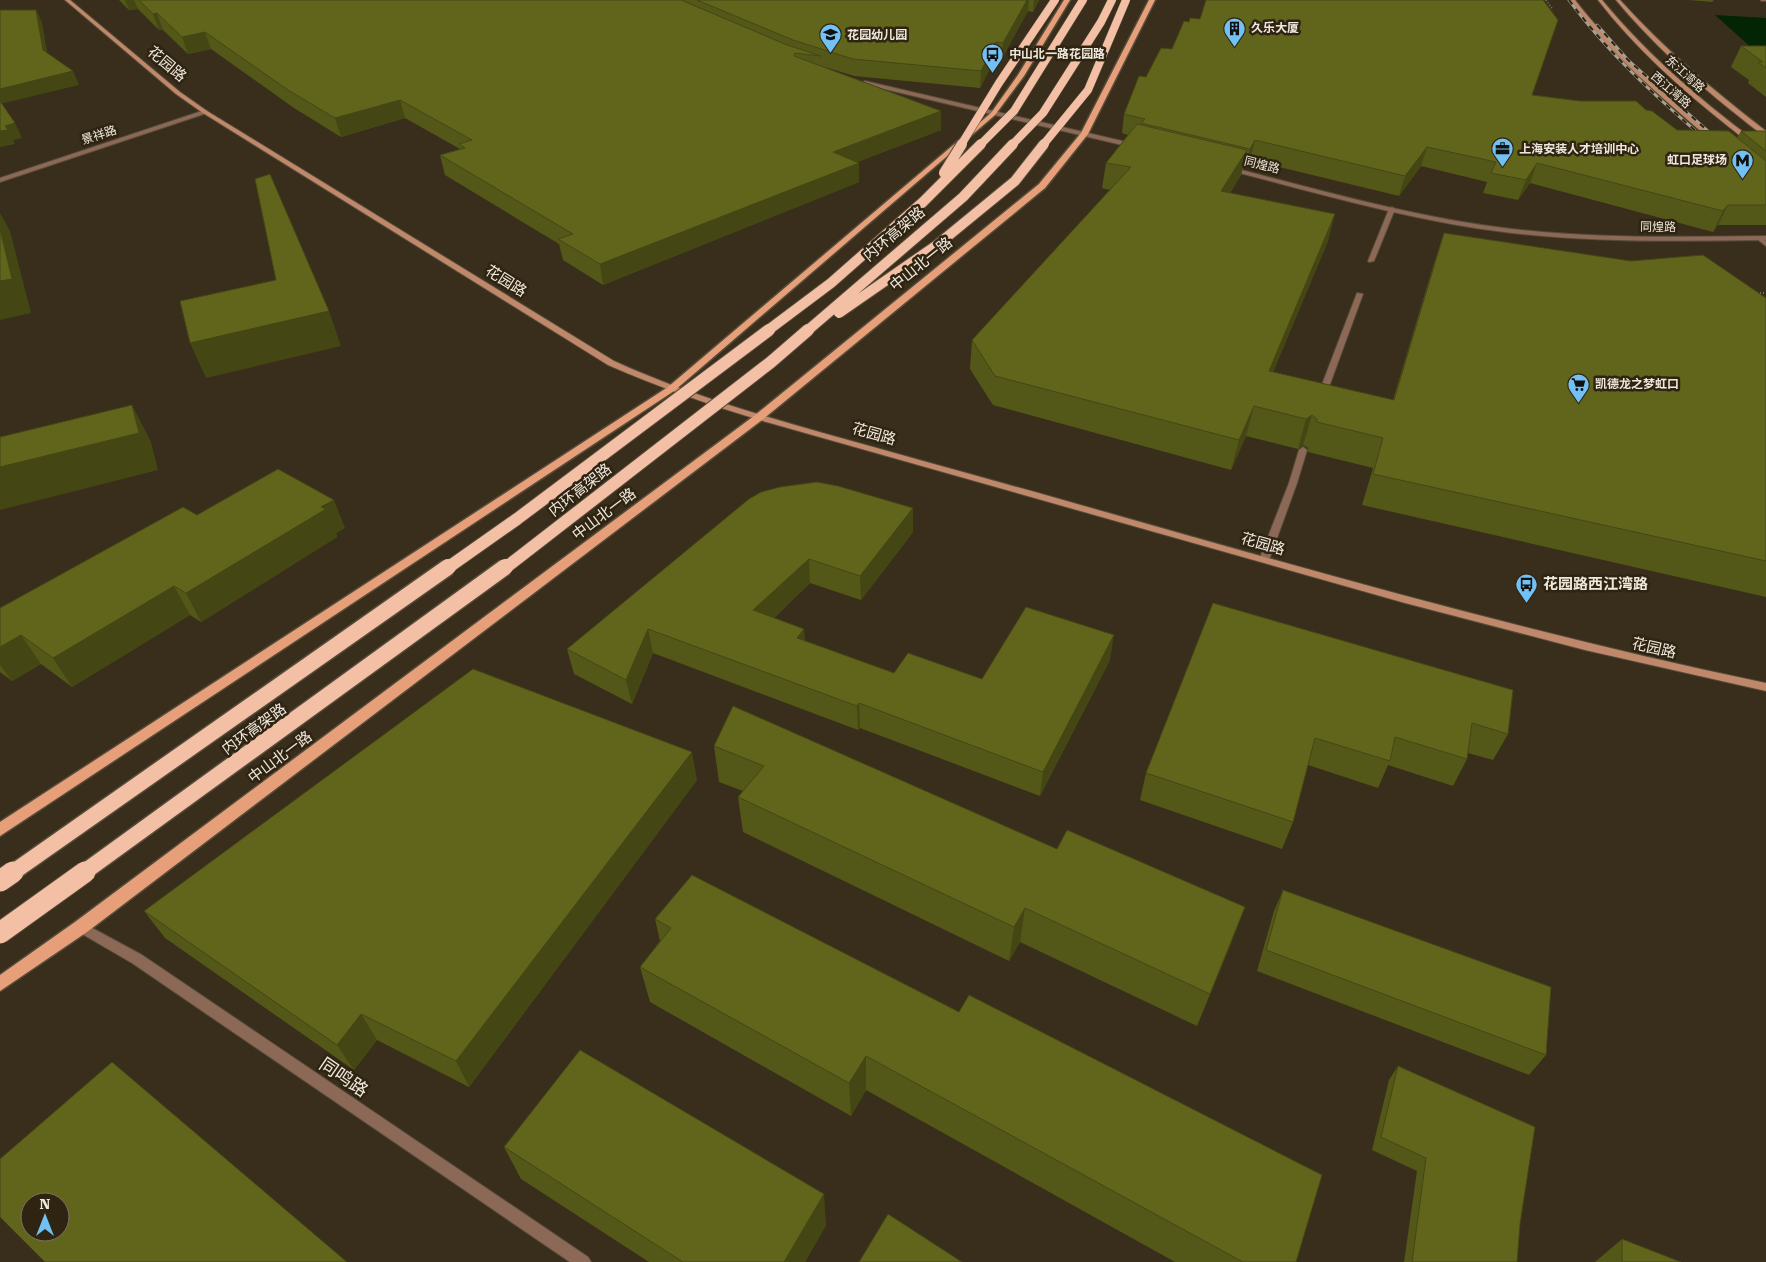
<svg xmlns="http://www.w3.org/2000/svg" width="1766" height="1262" font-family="'Roboto Serif','Noto Sans SC',serif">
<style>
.water{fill:#032504}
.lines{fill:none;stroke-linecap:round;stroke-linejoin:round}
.lane-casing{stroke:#564c3a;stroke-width:2}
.street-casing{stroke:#564c3a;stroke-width:2}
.secondary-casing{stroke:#564c3a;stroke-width:2}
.primary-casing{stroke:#564c3a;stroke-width:3}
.path{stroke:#7d7363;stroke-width:2;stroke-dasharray:1 2;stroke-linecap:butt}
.lane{fill:#8c6957;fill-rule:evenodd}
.street{fill:#8c6957;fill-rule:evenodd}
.secondary{fill:#bf886b;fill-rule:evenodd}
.primary{fill:#e79f7a;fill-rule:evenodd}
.rail-casing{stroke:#a79f90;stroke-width:3}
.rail{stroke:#2f2412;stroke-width:2;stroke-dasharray:5.5;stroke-linecap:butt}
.highway-bridge-far4-casing{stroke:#564c3a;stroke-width:9;stroke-linecap:butt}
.highway-bridge-far3-casing{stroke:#564c3a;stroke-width:12;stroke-linecap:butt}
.highway-bridge-far2-casing{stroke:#564c3a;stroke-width:14;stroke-linecap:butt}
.highway-bridge-far1-casing{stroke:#564c3a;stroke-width:19;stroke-linecap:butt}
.highway-bridge-casing{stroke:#564c3a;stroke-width:23;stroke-linecap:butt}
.highway-bridge-far4{stroke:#f3bfa5;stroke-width:8}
.highway-bridge-far3{stroke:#f3bfa5;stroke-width:10}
.highway-bridge-far2{stroke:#f3bfa5;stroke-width:12}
.highway-bridge-far1{stroke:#f3bfa5;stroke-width:16}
.highway-bridge{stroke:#f3bfa5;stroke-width:21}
.wall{fill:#535718}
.shaded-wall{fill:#444714}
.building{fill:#61651c;stroke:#444714;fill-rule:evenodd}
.labels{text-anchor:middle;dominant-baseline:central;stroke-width:5;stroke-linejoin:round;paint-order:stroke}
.far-poi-label{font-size:12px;font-weight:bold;fill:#efe8dc;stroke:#2f2412;text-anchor:start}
.far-street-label{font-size:12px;fill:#efe8dc;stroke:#2f2412}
.street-label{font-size:15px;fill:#efe8dc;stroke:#2f2412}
.poi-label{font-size:15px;font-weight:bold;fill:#efe8dc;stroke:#2f2412;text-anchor:start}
.near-street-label{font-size:18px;fill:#efe8dc;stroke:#2f2412}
</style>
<rect width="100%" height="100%" fill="#392e1b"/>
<path class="water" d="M1715 15 1766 18V59H1764Z"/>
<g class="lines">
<defs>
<path id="lane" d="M1392 207 1395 209 1374 261 1369 262 1368 261 1389 209Z
M1757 237H1761L1766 241V246L1757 239Z
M1357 293 1363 294 1326 395 1325 397H1319L1318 395Z
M1303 447 1307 450 1297 483 1269 560 1267 562H1261L1259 560 1289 483 1299 450Z"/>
<path id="street" d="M1761 0H1766V1H1761Z
M865 81 1135 144 1138 146 1135 148 863 84V82Z
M205 110 207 111V113L0 182V178Z
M1230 167C1323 191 1416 218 1512 229 1596 239 1681 237 1766 236V240C1681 241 1597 243 1512 233 1416 222 1322 194 1228 170L1227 169Z
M81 922 142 955 588 1257 591 1262H570L132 963 77 931 75 927 77 923Z"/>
<path id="secondary" d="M65 0H70L180 92 207 111 614 361C684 393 756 414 830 435 905 456 981 477 1056 498 1292 565 1526 633 1766 683V691L1585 650 1405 603 770 423C715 407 661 388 608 365L203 113 176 94Z
M1571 0H1575C1615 52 1664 94 1714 137V139H1710C1660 96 1610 54 1571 0Z
M1598 0H1602C1650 58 1706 105 1766 149V154C1753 148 1741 136 1729 127 1681 89 1635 48 1598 0Z
M1616 0H1620C1664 49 1714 91 1766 131V136C1754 130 1743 119 1732 111 1690 77 1650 41 1616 0Z"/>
<path id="primary" d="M1064 0H1070L1024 76 995 115 674 391 0 836V822L668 387 991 113 1018 75Z
M1149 0H1155L1088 134 1045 188 762 420 87 932 0 991V975L75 922 754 416 1039 184 1081 133Z"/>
</defs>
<use href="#lane" class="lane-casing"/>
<use href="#street" class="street-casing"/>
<use href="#secondary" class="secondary-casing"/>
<use href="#primary" class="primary-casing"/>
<path class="path" d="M1546 0 1553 10
M1757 293H1766"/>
<use href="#lane" class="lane"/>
<use href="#street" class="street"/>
<use href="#secondary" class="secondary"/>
<use href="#primary" class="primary"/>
<defs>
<path id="rail" d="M1569 0C1608 53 1655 96 1705 139
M1597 25 1628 60 1717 139"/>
</defs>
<use href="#rail" class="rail-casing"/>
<use href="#rail" class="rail"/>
<defs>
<path id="highway-bridge-far4" d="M961 145 999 83 1055 0
M980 145 1014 111 1083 0
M1012 145 1043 113 1101 22 1112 0
M1043 145 1088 90 1126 0"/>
<path id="highway-bridge-far3" d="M944 173 962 144
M839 313 937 245 1015 181 1044 144
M767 331 831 283 923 202 981 144
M807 331 963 197 1013 144"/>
<path id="highway-bridge-far2" d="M446 569 517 519 769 330
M504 569 771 362 808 330"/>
<path id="highway-bridge-far1" d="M12 873 448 567
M83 873 505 567"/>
<path id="highway-bridge" d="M0 881 13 872
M0 933 85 872"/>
</defs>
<use href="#highway-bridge-far4" class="highway-bridge-far4-casing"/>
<use href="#highway-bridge-far3" class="highway-bridge-far3-casing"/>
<use href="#highway-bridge-far2" class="highway-bridge-far2-casing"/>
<use href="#highway-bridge-far1" class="highway-bridge-far1-casing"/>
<use href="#highway-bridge" class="highway-bridge-casing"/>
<use href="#highway-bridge-far4" class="highway-bridge-far4"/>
<use href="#highway-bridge-far3" class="highway-bridge-far3"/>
<use href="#highway-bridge-far2" class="highway-bridge-far2"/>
<use href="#highway-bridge-far1" class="highway-bridge-far1"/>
<use href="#highway-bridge" class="highway-bridge"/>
</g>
<path class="wall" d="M119 0H1039L1033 12 1028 11 1001 60 995 59 980 88 854 76 825 67 941 130 857 162 859 163V182L603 285 563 260 559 244 445 175 440 155 460 149 405 118 341 137 294 108 211 49 188 54 163 30H159L138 9 129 10Z
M1689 0H1714L1712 2Z
M1741 46H1766V97L1748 83 1749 80 1731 67Z
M1532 95 1646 110 1677 130 1737 138 1741 131H1766V225H1718L1713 232 1530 183 1518 200 1483 193 1487 182 1421 166 1399 196 1250 160 1245 168H1243L1241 175 1230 193 1328 241 1273 372 1393 400 1435 260 1444 233 1766 298V597L1362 505 1373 468 1308 452V448L1303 445 1298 449 1246 436 1231 470 993 405 970 369 972 340 1110 190 1102 188 1106 163 1128 135 1122 133 1124 114Z
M749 499 913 532 861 600 810 583 774 618 805 641 894 673 982 679 1110 660 1040 796 860 728 858 730 653 653 632 704 574 674 567 649Z
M197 515 345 528 336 533 337 537 201 622 190 615 72 687 41 664 12 681 0 672V608Z
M1213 603 1508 734 1493 760 1468 753 1467 759 1453 786 1388 765 1378 788 1308 765 1293 822 1282 849 1140 800 1146 773Z
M714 746 1232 941 1197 1026 1020 942 1009 961 743 832 738 797 743 791 719 782Z
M697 780 469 1087 377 1040 354 1070 165 938 144 911Z
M1283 890 1546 1055 1529 1075 1257 971 1274 911Z
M655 919 1296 1262H1175L866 1090 851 1116 650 1002 640 967 660 941Z
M1398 1066 1520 1224 1517 1262H1404L1417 1171 1372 1150 1389 1080Z
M504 1147 826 1225 805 1262H649L521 1179Z
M1622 1239 1681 1262H1595Z"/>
<path class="shaded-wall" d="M125 0H134L138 9 129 10Z
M1027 0H1029L1028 11 1001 60 1003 43Z
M1034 0H1039L1033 12Z
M36 10 42 22 49 63 43 50Z
M157 13 163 30H159L153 14Z
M205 32 211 49 188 54 182 37Z
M996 42 995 59 980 88 981 71Z
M73 71 79 85 0 104V89Z
M400 100 405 118 341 137 335 118Z
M941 111V130L834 171 833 152Z
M15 123 22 138 13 140 15 144 0 147V131L5 126Z
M1255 140 1250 160 1245 168 1250 149Z
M1427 147 1421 166 1399 196 1405 176Z
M1247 150 1241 175 1216 217 1221 191Z
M859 163V182L603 285 600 264Z
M1537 163 1530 183 1518 200 1526 180Z
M1728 205 1718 225 1713 232 1723 211Z
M0 213 10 231 31 313 0 320Z
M1335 214 1328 241 1261 400 1269 371Z
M329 311 341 346 206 378 190 343Z
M132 405 151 442 158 470 0 510V467Z
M1254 406 1246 436 1231 470 1239 440Z
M1312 415 1303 445 1298 449 1306 419Z
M334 500 345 528 336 533 337 537 201 622 186 593Z
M913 508V532L861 600 860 576Z
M809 559 810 583 756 635 753 610Z
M174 586 190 615 72 687 53 658Z
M648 629 653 653 632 704 626 680Z
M804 629 806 653 797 638Z
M21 635 41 664 12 681 0 665V647Z
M1114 635 1110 660 1040 796 1043 772Z
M859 703 860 728 858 730 857 706Z
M692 752 697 780 469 1087 456 1061Z
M1245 907 1232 941 1197 1026 1210 994Z
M1025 908 1020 942 1009 961 1014 927Z
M361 1014 377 1040 354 1070 337 1045Z
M866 1056V1090L851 1116 849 1083Z
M824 1194 826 1225 805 1262H784Z"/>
<path class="building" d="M139 0H681L787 45 821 56 795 53 794 56 941 111 833 152 859 163 600 264 558 239 573 234 440 155 465 148 459 144 472 140 400 100 335 118 288 90 205 32 182 37 157 13 153 14Z
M697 0H1027L1003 43 996 42 981 71 853 59 793 40Z
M1206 0H1543L1558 20 1532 95 1580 101H1636L1646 110 1652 111 1677 130 1729 131 1766 161V205H1728L1723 211 1537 163 1526 180 1491 173 1496 162 1427 147 1405 176 1255 140 1250 149 1141 123 1145 119 1124 114 1139 76 1146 77 1161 48 1172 49 1184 21 1189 22 1190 18 1200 19Z
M0 10H36L43 50 73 71 0 89Z
M1741 46H1766V68L1758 62H1763Z
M0 101 15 123 5 126 8 130 0 131Z
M1137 124 1247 150 1221 191 1335 214 1269 371 1394 400 1444 233 1631 261 1703 255 1766 298V561L1373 474 1383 438 1317 422V419L1312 415 1306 419 1254 406 1239 440 995 376 972 340 1131 167 1106 163Z
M1741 131H1766V151Z
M270 174 329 311 190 343 180 301 276 280 255 179Z
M0 229 12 279 0 281Z
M132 405 139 433 0 467V437Z
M278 469 334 500 321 507 326 509 186 593 174 586 53 658 21 635 0 647V608L183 507 197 515Z
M817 482 838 486 913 508 860 576 809 559 753 610 804 629 797 638 894 673 908 653 982 679 1026 607 1114 635 1043 772 859 703 857 706 648 629 626 680 567 649 749 499 761 492 780 487Z
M1213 603 1513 690 1508 734 1472 723 1467 759 1395 737 1390 761 1315 738 1293 822 1146 773Z
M473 669 692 752 456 1061 361 1014 337 1045 144 911Z
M733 706 1057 849 1067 830 1245 907 1210 994 1025 908 1014 927 738 797 764 766 714 746Z
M692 875 959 1012 969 995 1322 1175 1296 1262H1243L866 1056 849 1083 640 967 671 928 655 919Z
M1283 890 1551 987 1546 1055 1266 950Z
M580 1050 824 1194 784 1262H683L504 1147Z
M112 1062 347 1262H45L0 1217V1159ZM30 1202H60V1232H30Z
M1398 1066 1535 1127 1520 1224 1517 1262H1412L1426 1158 1381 1137Z
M888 1214 962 1262H859Z
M1622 1239 1681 1262H1622Z"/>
<defs>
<symbol id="building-pin" viewBox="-11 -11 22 30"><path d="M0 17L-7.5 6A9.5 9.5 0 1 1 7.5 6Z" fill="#72c1f5" stroke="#2f2412"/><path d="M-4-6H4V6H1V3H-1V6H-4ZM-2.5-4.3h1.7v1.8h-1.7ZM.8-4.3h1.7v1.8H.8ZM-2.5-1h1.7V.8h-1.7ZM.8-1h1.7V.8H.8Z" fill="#111"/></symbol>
<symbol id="school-pin" viewBox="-11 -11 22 30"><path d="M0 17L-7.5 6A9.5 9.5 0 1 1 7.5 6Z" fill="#72c1f5" stroke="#2f2412"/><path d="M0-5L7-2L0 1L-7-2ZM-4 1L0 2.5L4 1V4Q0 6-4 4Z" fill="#111"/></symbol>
<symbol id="bus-pin" viewBox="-11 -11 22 30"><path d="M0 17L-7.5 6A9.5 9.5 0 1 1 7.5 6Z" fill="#72c1f5" stroke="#2f2412"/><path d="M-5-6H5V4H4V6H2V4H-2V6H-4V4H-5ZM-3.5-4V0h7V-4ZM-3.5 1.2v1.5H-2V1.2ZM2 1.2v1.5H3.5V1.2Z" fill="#111"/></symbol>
<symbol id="office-pin" viewBox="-11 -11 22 30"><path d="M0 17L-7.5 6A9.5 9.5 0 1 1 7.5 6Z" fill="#72c1f5" stroke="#2f2412"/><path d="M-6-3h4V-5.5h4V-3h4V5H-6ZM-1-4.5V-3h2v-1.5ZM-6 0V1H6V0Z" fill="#111"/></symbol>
<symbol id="metro-pin" viewBox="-11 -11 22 30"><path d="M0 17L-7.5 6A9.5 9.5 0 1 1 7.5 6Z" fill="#72c1f5" stroke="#2f2412"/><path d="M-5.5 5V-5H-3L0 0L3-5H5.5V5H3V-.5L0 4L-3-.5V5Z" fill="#111"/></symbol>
<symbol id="supermarket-pin" viewBox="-11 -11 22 30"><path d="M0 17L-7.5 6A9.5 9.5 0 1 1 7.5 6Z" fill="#72c1f5" stroke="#2f2412"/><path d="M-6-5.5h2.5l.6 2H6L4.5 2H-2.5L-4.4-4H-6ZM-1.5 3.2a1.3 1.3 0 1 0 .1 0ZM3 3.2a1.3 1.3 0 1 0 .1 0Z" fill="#111"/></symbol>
</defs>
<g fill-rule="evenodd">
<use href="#building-pin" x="1222" y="16" width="25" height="34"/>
<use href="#school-pin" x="818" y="22" width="25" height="34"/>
<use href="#bus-pin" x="980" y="42" width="25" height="34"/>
<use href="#office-pin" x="1490" y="136" width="25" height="34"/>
<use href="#metro-pin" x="1730" y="148" width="25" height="34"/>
<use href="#supermarket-pin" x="1566" y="372" width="25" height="34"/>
<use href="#bus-pin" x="1514" y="572" width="25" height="34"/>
</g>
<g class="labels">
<g class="far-poi-label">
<text x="1251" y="28">久乐大厦</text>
<text x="847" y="35">花园幼儿园</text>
<text x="1009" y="54">中山北一路花园路</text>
<text x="1519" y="149">上海安装人才培训中心</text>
<text x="1727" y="160" text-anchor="end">虹口足球场</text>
<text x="1595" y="384">凯德龙之梦虹口</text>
</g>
<g class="far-street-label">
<text transform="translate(1685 74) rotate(42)">东江湾路</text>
<text transform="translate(1671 90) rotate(41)">西江湾路</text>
<text transform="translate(99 135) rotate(-18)">景祥路</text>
<text transform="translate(1262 165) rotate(14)">同煌路</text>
<text transform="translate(1658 227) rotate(1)">同煌路</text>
</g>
<g class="street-label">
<text transform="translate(167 64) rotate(40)">花园路</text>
<text transform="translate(894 234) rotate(-40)">内环高架路</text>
<text transform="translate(921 264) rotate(-39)">中山北一路</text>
<text transform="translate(506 281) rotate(32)">花园路</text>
<text transform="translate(874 434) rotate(16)">花园路</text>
<text transform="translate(580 490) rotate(-38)">内环高架路</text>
<text transform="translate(604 514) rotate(-37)">中山北一路</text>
<text transform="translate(1263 544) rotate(16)">花园路</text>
<text transform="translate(1654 648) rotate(13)">花园路</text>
<text transform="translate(254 729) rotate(-36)">内环高架路</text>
<text transform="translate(280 757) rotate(-37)">中山北一路</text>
</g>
<g class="poi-label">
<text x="1543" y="584">花园路西江湾路</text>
</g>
<g class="near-street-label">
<text transform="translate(344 1077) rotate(34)">同鸣路</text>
</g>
</g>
<g transform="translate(45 1217)"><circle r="24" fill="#2f2412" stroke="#7c7263"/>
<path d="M0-4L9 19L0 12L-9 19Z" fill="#72c1f5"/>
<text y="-8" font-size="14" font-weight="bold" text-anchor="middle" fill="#efe8dc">N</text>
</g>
</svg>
